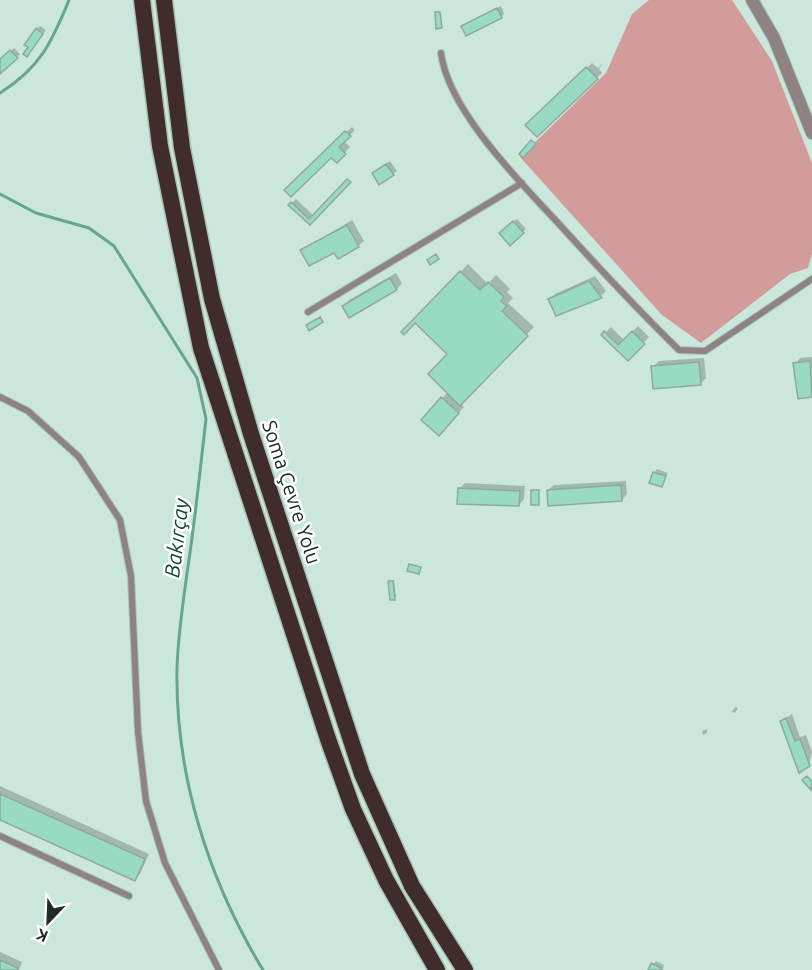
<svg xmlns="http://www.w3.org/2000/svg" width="812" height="970" font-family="Ubuntu,sans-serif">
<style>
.green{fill:#d29c9a}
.shadow{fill:#0003}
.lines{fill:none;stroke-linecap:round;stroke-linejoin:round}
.stream{stroke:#66a68f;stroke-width:3}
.building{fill:#99dac2;stroke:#8fa99f;stroke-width:1.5}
.service-casing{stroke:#a9c1b7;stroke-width:8}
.tertiary-casing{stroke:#a9c1b7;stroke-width:14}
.trunk-casing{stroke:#a9c1b7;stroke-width:19}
.service{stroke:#8e8282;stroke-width:6}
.tertiary{stroke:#8e8282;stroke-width:12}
.trunk{stroke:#402c2c;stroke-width:16}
.labels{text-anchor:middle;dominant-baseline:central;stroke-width:5;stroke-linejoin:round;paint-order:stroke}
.street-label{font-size:20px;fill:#202b27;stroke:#fff}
.water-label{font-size:21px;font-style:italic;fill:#104636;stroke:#fff}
</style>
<rect width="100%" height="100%" fill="#cbe7db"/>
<path class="green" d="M649 0H732L772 61 812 163V254L808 268 790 274 701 343 662 315 520 157 606 73 632 14Z"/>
<path class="shadow" d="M501 6 504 14 501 17 463 26Z
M40 26 46 30 30 51 37 29Z
M14 48 20 54 0 72V60Z
M604 62 599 69 602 73 537 135 528 125 592 63 598 68Z
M352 127 355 130 344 141 350 147 337 161 331 156 286 190Z
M390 161 397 171 393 174 377 170Z
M351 176 310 223 290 205 296 199 314 216Z
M517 219 526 229 510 244 501 233Z
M352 220 364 241 358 246 335 251 302 250Z
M468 264 488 284 496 275 510 289 507 292 513 298 508 303 534 327 460 404 464 407 444 429 423 419 448 392 449 354 415 321 403 332Z
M396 273 402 283 397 289 350 316 344 306 349 300Z
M595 276 606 291 601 296 557 315 550 299 555 294Z
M638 326 649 337 628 359 603 335 611 327 624 340Z
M812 357V396L800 398 795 364 800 358Z
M704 358 706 378 700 384 653 367 659 361Z
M657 469 668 473 662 485 654 473Z
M626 481 627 494 622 500 548 490 554 485Z
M465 483 525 486 524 499 519 505 459 489Z
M394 580 396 597 395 598 390 582Z
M735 707 738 708 735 713 732 712Z
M792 714 800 737 806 735 812 752 809 765 781 721Z
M707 729V733L703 735 702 731Z
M0 786 149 854 140 874 135 879 0 818Z
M0 952 22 962 19 970H0Z
M656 961 664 965 663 970H649Z"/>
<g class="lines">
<path class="stream" d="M0 93C40 68 52 42 69 0
M0 194 36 213 89 228 114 246 197 378 206 419C200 470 195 522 187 573 183 604 178 635 177 668 175 775 208 879 263 970"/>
</g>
<path class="building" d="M497 8 502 18 466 36 461 26Z
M435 12H440L442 28 436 29Z
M36 28 43 34 27 57 23 54 28 47 24 45Z
M10 50 18 58 0 74V59Z
M586 67 598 79 537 137 525 125Z
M345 131 351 136 339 147 346 154 337 163 331 158 291 197 284 190Z
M531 140 536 144 523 158 519 154Z
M386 164 394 175 379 185 372 173Z
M347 179 351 182 310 225 288 205 291 202 309 219Z
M513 221 524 233 510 246 499 233Z
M347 225 359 247 338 259 334 253 309 266 300 250Z
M436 254 439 259 430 265 427 260Z
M460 271 480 290 488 282 504 297 501 301 507 306 502 311 528 336 460 406 428 374 447 354 415 323 404 335 401 332Z
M390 278 397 290 349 318 342 306Z
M589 281 602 298 556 316 548 299Z
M320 317 323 322 309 331 306 325Z
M604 331 618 345 632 331 645 344 628 361 601 335Z
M810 361 812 397 798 399 793 363Z
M699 362 701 385 653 389 651 366Z
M441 397 459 413 439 436 421 420Z
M653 472 666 476 662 487 649 483Z
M621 485 622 501 548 506 547 490Z
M458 488 520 491 519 506 457 504Z
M531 490H539V505H531Z
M409 564 421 567 419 574 407 571Z
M388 581H393L395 600H390Z
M786 718 795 741 800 739 810 766 799 773 780 721Z
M807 776 812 782 811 790 802 780Z
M0 794 145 859 135 881 0 820Z
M0 960 18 968 17 970H0Z
M651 963 661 968V970H648Z"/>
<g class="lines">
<defs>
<path id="service" d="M441 53C448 110 520 182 559 224 598 267 637 309 679 350L705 351 812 279
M308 312 522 183
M0 397 28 411 79 457 120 520 131 576 138 732 146 801 165 863 219 970
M0 836 129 896"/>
<path id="tertiary" d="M752 0 774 38 812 133"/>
<path id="trunk" d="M142 0 160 146 201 348 328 739 353 809 386 880 437 970
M164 0 182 148 212 299 251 434 362 774 412 886 465 970"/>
</defs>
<use href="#service" class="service-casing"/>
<use href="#tertiary" class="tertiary-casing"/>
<use href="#trunk" class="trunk-casing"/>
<use href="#service" class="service"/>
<use href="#tertiary" class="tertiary"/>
<use href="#trunk" class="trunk"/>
</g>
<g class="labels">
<g class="street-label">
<text transform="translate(292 492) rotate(72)">Soma Çevre Yolu</text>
</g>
<g class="water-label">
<text transform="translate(176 538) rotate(-83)">Bakırçay</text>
</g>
</g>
<g transform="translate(48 922) rotate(203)" stroke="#ffffff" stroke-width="4.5" paint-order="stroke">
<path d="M0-4.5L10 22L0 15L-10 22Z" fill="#202b27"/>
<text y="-9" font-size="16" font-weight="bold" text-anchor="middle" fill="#202b27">K</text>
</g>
</svg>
